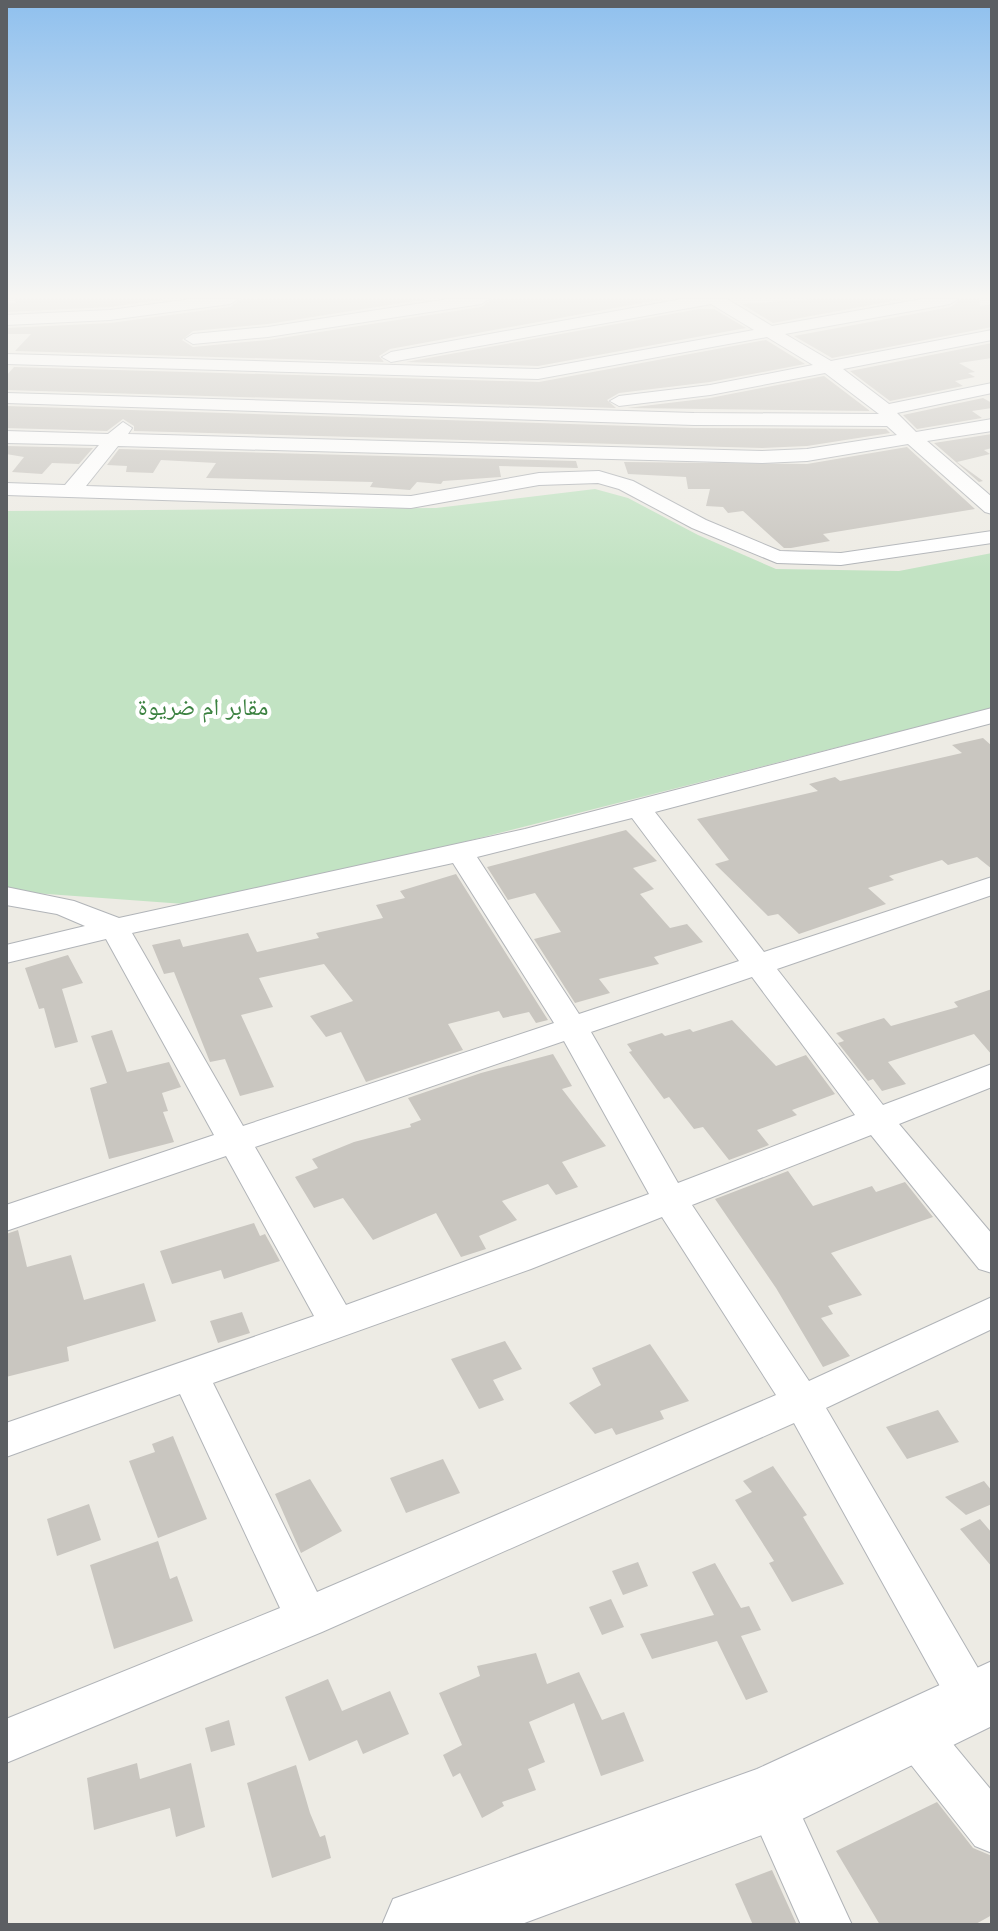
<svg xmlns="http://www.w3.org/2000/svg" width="998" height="1931" font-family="'PT Sans','Noto Naskh Arabic',sans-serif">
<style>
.green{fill:#c2e3c3}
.building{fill:#c9c6c0}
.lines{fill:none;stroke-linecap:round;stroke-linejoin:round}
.street-casing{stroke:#b1b4b8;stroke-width:2}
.secondary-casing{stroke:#b0b3b8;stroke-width:2}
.street{fill:#fff;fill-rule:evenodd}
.secondary{fill:#fff;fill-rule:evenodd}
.labels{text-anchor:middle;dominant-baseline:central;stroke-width:8;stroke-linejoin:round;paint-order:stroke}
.park-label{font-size:24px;fill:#3c8241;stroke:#fff}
</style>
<rect width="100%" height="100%" fill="#edebe4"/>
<path class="green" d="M595 489 628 498 698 535 776 569 899 571 992 553V708L212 906 6 891V511L436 508Z"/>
<path class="building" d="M14 299H166L110 307 6 312V304L16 303Z
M241 299H427L268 324 193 331 182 340 193 347 268 340 481 307 492 299H664L390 349 379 356 384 362 15 351 31 334H6V328L110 323 230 307Z
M812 299H903L773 323 742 304Z
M961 299H979L980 306 992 304V327L832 358 794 336 951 307Z
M699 309H714L746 328 538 366 406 362Z
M766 340 805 364 710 382 619 393 607 400 616 408 6 390V376L14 367 539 382Z
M992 343V358L959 363 975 372 968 373 975 377 955 381 963 386 890 401 850 371Z
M824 376 870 411 627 408 710 398Z
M983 398 992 403V408L972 411 982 418 917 429 903 415Z
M6 406 694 428 886 429 890 433 807 446 762 448 134 431V426L123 419 107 431 6 428Z
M992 434V448L984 450 990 454 957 462 983 481 979 482 934 443Z
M6 446 93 448 79 464 52 463 42 474 12 472 24 457 6 454Z
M907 447 975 509 823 534 830 541 791 548H784L743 511 728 513 723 507 706 506 710 489H688L686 477 628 474 624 462 807 464Z
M119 449 576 461 578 468 499 466 501 477 443 481 441 484 417 482 410 490 370 487 373 482 206 478 216 463 161 460 153 473 126 472 127 466 107 465Z
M983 738 992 746V869L977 857 948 865 942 860 889 876 894 880 868 888 886 904 799 934 778 914 768 916 715 864 729 860 697 819 818 791 809 784 835 777 840 781 962 753 952 745Z
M626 830 657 861 633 868 654 889 640 894 670 928 687 924 703 942 654 957 659 964 599 979 610 993 575 1003 534 939 561 932 535 893 508 900 487 867Z
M456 874 548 1020 536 1023 529 1012 503 1018 499 1011 448 1024 463 1050 366 1082 341 1032 326 1037 310 1016 353 1001 324 964 259 978 273 1007 241 1015 274 1087 240 1096 225 1059 210 1062 174 972 164 974 152 945 180 939 183 947 248 933 257 952 319 938 316 933 383 918 376 905 405 898 400 891Z
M68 955 83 983 62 989 78 1042 55 1048 44 1008 39 1009 25 968Z
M992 989V1055L974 1034 888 1062 906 1084 882 1091 873 1079 868 1081 838 1043 844 1041 836 1033 884 1018 891 1026 958 1007 954 1002Z
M732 1020 776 1066 806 1055 835 1094 792 1110 797 1115 757 1130 769 1145 729 1160 703 1127 694 1129 669 1097 664 1099 629 1052 632 1051 627 1044 662 1033 665 1036 690 1029 693 1032Z
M112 1030 127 1072 169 1062 181 1087 162 1093 168 1111 163 1112 174 1142 109 1159 90 1088 107 1083 91 1036Z
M553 1054 572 1086 562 1089 606 1146 562 1162 578 1187 556 1195 548 1184 502 1201 517 1220 479 1236 486 1249 461 1257 436 1213 373 1240 343 1198 314 1208 295 1177 318 1168 312 1159 354 1142 411 1127 410 1124 421 1120 408 1098 481 1073Z
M788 1171 813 1206 872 1186 876 1192 905 1182 933 1217 831 1253 862 1295 828 1306 833 1314 821 1318 850 1356 823 1367 776 1288 715 1199Z
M254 1223 260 1236 265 1234 280 1261 224 1279 221 1270 172 1284 160 1251Z
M18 1230 27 1267 71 1255 84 1300 144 1283 156 1321 67 1347 69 1361 6 1377V1234Z
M242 1312 250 1333 218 1343 210 1321Z
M505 1341 522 1369 493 1380 504 1400 479 1409 451 1359Z
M650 1344 689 1401 660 1411 664 1419 616 1435 612 1428 595 1434 569 1403 601 1385 592 1368Z
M938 1410 959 1442 907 1459 886 1427Z
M173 1436 207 1519 158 1538 129 1461 155 1452 152 1444Z
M443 1459 460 1493 406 1513 390 1478Z
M773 1466 807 1515 803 1517 844 1584 792 1602 769 1563 774 1561 735 1500 752 1492 743 1481Z
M310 1479 342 1531 301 1553 275 1494Z
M984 1481 992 1491V1504L966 1515 945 1497Z
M89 1504 101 1540 57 1556 47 1519Z
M980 1519 992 1533V1567L960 1529Z
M158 1541 170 1579 177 1576 193 1621 114 1649 90 1565Z
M638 1562 648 1586 623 1595 612 1571Z
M715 1563 741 1608 749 1606 761 1630 741 1636 768 1692 746 1700 717 1641 652 1659 640 1634 714 1615 692 1572Z
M611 1599 624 1627 602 1635 589 1607Z
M536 1653 547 1684 579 1672 602 1720 624 1712 644 1761 601 1776 574 1703 529 1722 545 1762 528 1769 536 1790 502 1802 504 1806 482 1818 460 1773 453 1777 443 1755 462 1745 439 1693 480 1676 477 1666Z
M328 1679 342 1711 390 1691 409 1734 363 1754 357 1740 309 1761 285 1697Z
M229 1720 235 1745 211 1752 205 1728Z
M137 1763 140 1779 191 1763 205 1827 176 1837 170 1808 94 1830 87 1778Z
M296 1765 310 1813 320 1837 325 1835 331 1858 272 1878 247 1783Z
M937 1802 973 1848 992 1856V1915L974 1925H880L836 1851Z
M772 1870 797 1925H753L735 1884Z"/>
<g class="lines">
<defs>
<path id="street" d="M191 299H238L230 304 110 320 6 325V315L110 310Z
M448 299H489L481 304 268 337 193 344 185 339 193 334 268 327Z
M682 299H727L772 326 922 299H958L950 304 785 334 831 361 992 330V340L843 369 889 404 992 383V393L897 413 916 432 992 419V431L927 441 992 497V514L985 512 908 444 807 461 762 463 118 446 86 486 411 496 539 473 599 471 633 481 706 520 780 551 841 553 992 531V543L841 565 777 563 692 528 619 489 598 483 539 485 411 508 6 495V483L65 485 99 445 6 443V431L108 434 123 422 132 428 128 434 762 451 807 449 897 435 887 426 694 425 6 403V393L694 413 879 414 825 373 710 395 619 406 610 401 619 396 710 385 813 365 767 337 538 379 6 364V354L538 369 754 330 711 304 391 362 382 357 391 352Z
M992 708V723L655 812 764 952 992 877V895L777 969 883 1105 992 1064V1087L899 1124 992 1234V1273L979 1269 871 1135 692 1205 809 1381 992 1297V1329L826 1408 989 1687 992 1694 989 1717 973 1724 957 1717 794 1423 322 1632 6 1763V1719L280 1608 180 1394 6 1457V1423L314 1316 226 1156 6 1231V1205L214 1135 106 939 6 963V945L85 926 57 914 6 905V887L74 901 119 918 525 829ZM632 818 739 961 579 1014 477 857ZM453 863 554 1023 243 1126 132 933ZM752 977 855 1115 678 1183 591 1032ZM564 1041 649 1194 346 1305 255 1147ZM662 1217 776 1395 317 1592 213 1383 531 1269Z
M913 1709 929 1715 992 1791V1853L975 1846 897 1747 890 1731 897 1715Z
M769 1775 786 1782 852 1925H801L745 1799 752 1782Z"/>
<path id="secondary" d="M992 1661V1726L794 1823 519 1925H382L393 1899 757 1769Z"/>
</defs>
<use href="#street" class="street-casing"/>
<use href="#secondary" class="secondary-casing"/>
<use href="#street" class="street"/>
<use href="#secondary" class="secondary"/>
</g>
<linearGradient id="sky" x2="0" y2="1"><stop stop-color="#8fc0ee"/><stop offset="0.52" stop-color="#f7f6f3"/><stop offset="1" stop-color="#f7f6f3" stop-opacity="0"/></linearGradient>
<rect width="998" height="570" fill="url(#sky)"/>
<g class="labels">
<g class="park-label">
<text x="203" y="706">مقابر ام ضريوة</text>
</g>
</g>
<rect width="998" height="1931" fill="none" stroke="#5c5f63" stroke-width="16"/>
</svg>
